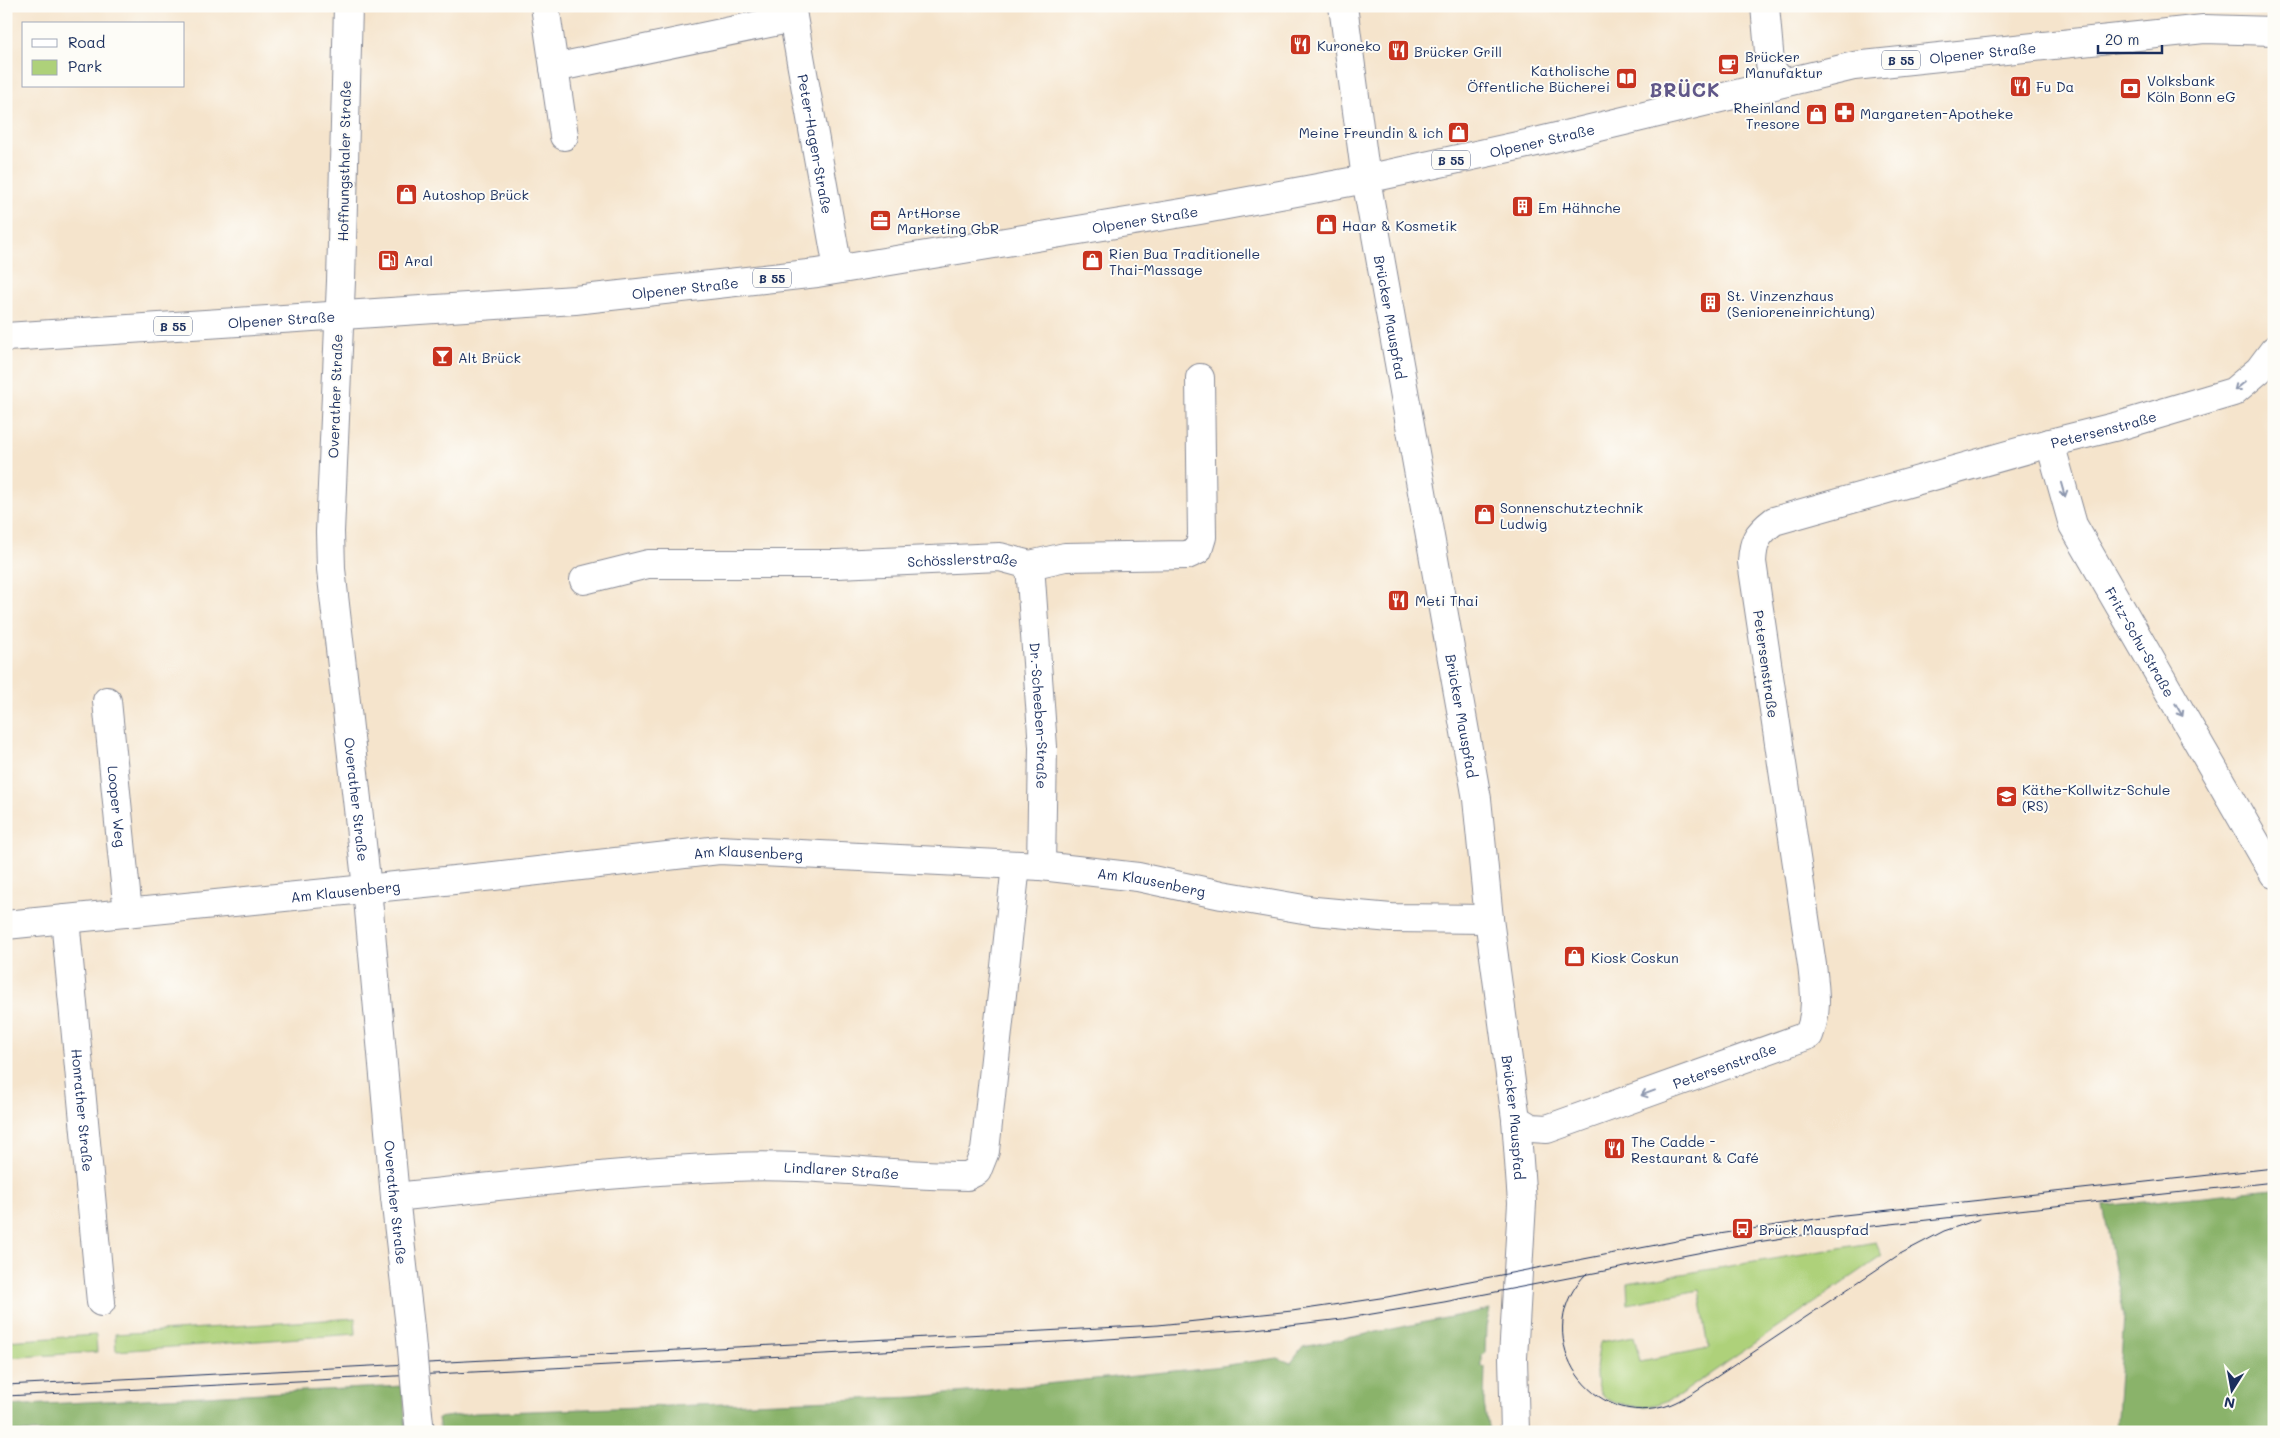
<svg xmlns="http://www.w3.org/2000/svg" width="2280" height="1438" font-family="Mali,sans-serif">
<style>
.green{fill:#aed17a;stroke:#64806c}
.forest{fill:#8ab36a;stroke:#527164}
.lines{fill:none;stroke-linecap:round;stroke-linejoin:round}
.minor-casing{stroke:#888a95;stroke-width:30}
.major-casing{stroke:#888a95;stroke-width:30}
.minor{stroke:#fff;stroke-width:28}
.major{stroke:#fff;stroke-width:28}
.tram{stroke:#1b2f5e;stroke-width:1}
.minor-bridge-casing{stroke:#888a95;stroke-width:30;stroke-linecap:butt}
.minor-bridge{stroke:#fff;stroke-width:28}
.oneway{stroke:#8d97ae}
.labels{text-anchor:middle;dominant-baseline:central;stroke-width:4;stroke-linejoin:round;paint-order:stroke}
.shield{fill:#fdfcf7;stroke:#5f6c8c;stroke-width:1}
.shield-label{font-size:12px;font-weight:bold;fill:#1b2f5e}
.poi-label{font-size:14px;fill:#1b2f5e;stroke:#fdfcf7;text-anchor:start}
.street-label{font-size:14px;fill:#1b2f5e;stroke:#fdfcf7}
.district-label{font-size:19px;font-weight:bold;letter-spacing:1px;fill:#605789;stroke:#fdfcf7}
</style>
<rect width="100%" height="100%" fill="#fdfcf7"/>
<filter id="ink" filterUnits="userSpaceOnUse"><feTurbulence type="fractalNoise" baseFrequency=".02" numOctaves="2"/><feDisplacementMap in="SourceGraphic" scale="10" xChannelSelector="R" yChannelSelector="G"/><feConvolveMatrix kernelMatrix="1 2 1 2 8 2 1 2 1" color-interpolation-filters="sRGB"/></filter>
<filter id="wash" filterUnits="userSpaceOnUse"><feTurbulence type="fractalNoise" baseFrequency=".0096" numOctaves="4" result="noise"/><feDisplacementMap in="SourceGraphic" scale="20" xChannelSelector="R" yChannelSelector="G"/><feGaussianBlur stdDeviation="1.12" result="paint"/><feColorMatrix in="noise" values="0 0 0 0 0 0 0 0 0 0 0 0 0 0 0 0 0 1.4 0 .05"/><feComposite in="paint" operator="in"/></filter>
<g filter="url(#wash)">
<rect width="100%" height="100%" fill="#f5e4cc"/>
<path class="green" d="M1876 1242 1882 1256 1678 1396C1647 1410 1632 1410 1602 1396 1592 1380 1597 1360 1600 1342L1634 1336 1640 1361 1709 1348 1699 1290 1628 1304 1627 1283Z
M355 1318 356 1334 116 1351 115 1334Z
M96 1335 97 1352 6 1358V1341Z"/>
<path class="forest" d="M2274 1189V1432H2116L2124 1316 2103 1206Z
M1490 1309 1486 1326 1485 1354 1482 1355V1367H1485L1484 1404 1489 1432H440L438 1418 475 1413 917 1397 1214 1367 1278 1358 1291 1363 1303 1347Z
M403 1386 406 1432H6V1406Z"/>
</g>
<g filter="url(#ink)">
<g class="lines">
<defs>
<g id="minor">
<path id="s1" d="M348 6 341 281 330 532 331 569 367 888 395 1197 410 1327"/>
<path d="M545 6 564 136"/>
<path id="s2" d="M791 6 838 269"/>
<path d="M1765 6 1770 63 1771 69 1782 82"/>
<path d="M554 68 793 18"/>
<path id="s3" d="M2050 443 2073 525 2274 874"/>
<path id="s4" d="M1030 565 1043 747 1041 866"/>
<path id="s5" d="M584 580 648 564H837L1000 557 1030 565 1065 557 1187 555 1198 550 1202 537 1200 378"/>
<path id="s6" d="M107 701 128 913"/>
<path id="s7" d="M65 919 101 1302"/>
<path id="s8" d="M6 925 494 876 719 850 1041 866 1138 877 1222 895 1315 911 1391 918 1489 919"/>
<path id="s9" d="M1516 1119 1531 1128 1547 1129 1809 1035C1818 1011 1815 990 1812 965L1752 562C1753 541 1757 534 1774 521L2050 443 2122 425 2233 392 2259 370 2274 350"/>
<path id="s10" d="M395 1197C507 1186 619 1171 732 1167 810 1163 889 1176 967 1176L977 1171 985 1151 1016 865"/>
<path d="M418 1414 420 1432"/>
</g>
<g id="major">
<path id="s11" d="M1343 6 1366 179 1477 799 1489 919 1516 1119 1522 1203 1513 1358 1515 1432"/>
<path id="s12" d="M6 337 575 300 817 273 1200 210 1366 179 1536 142 1854 66 2204 29 2274 31"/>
</g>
</defs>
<use href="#minor" class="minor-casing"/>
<use href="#major" class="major-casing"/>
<use href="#minor" class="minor"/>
<use href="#major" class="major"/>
<path class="tram" d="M1587 1273C1528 1330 1584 1427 1663 1407 1674 1404 1684 1398 1694 1392L1900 1254 1944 1231 1980 1219
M6 1385 1158 1325 1292 1311 1387 1297 1687 1239 1835 1216 2274 1168
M6 1396 1077 1341 1246 1330 1342 1319 1444 1302 1744 1244 1836 1230 2274 1182"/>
<defs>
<path id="minor-bridge" d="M410 1327 418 1414"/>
</defs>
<use href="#minor-bridge" class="minor-bridge-casing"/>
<use href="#minor-bridge" class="minor-bridge"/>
</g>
<defs><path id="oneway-shaft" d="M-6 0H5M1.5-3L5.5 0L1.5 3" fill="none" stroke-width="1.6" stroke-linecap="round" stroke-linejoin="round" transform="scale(1.25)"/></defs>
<g class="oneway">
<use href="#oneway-shaft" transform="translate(2240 386) rotate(141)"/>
<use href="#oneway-shaft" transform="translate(2063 490) rotate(74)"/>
<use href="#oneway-shaft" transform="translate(2179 710) rotate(60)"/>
<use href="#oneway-shaft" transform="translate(1648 1093) rotate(160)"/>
</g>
</g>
<defs>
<symbol id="restaurant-square" viewBox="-11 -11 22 22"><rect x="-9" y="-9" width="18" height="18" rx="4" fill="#c8321e" stroke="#fdfcf7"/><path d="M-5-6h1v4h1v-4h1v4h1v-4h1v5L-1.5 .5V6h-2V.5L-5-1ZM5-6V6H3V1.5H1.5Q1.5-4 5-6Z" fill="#fff"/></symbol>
<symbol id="cafe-square" viewBox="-11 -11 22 22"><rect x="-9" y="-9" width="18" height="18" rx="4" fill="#c8321e" stroke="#fdfcf7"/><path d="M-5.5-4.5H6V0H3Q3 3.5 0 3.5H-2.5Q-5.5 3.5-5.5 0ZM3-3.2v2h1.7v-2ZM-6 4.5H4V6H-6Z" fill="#fff"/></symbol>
<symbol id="library-square" viewBox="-11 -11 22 22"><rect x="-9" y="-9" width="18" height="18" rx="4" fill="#c8321e" stroke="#fdfcf7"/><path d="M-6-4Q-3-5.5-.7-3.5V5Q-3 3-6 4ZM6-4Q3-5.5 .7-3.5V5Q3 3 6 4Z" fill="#fff"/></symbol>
<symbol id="bank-square" viewBox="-11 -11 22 22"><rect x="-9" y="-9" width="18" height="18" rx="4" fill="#c8321e" stroke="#fdfcf7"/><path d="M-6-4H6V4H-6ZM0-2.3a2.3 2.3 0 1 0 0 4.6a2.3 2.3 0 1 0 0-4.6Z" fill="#fff"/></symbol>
<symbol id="pharmacy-square" viewBox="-11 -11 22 22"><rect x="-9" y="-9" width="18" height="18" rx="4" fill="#c8321e" stroke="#fdfcf7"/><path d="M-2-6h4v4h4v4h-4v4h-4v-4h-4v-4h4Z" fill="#fff"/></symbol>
<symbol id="shop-square" viewBox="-11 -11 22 22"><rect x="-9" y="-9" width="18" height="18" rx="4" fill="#c8321e" stroke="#fdfcf7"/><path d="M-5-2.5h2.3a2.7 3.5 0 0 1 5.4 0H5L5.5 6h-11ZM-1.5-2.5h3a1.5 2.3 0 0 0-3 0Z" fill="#fff"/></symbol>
<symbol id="building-square" viewBox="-11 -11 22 22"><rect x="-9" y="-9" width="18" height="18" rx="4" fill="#c8321e" stroke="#fdfcf7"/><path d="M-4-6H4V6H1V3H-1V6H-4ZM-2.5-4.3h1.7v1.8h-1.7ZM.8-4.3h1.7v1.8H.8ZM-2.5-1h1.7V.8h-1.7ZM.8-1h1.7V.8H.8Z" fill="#fff"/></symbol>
<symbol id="office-square" viewBox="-11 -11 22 22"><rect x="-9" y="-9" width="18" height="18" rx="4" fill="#c8321e" stroke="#fdfcf7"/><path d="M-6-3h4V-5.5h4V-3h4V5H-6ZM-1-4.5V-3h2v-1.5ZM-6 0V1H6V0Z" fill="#fff"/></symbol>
<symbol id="fuel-square" viewBox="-11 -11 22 22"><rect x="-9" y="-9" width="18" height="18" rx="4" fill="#c8321e" stroke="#fdfcf7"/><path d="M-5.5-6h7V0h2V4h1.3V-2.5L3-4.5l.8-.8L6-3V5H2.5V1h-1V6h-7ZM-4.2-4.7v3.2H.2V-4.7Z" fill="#fff"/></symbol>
<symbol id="bar-square" viewBox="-11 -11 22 22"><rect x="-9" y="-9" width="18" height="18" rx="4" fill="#c8321e" stroke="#fdfcf7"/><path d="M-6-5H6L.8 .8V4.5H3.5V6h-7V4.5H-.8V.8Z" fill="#fff"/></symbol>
<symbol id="school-square" viewBox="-11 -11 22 22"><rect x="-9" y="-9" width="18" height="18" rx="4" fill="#c8321e" stroke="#fdfcf7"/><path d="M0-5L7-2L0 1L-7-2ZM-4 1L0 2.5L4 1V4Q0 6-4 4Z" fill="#fff"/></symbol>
<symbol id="bus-square" viewBox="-11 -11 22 22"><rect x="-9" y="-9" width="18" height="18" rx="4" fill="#c8321e" stroke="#fdfcf7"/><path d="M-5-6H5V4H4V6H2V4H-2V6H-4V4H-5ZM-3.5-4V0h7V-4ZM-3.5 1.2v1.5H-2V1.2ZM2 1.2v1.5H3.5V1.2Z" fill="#fff"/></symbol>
</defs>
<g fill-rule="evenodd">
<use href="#restaurant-square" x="1288" y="32" width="25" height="25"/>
<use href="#restaurant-square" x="1386" y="38" width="25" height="25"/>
<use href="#cafe-square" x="1716" y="52" width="25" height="25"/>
<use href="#library-square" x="1614" y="66" width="25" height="25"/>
<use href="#restaurant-square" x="2008" y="74" width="25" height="25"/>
<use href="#bank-square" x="2118" y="76" width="25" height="25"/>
<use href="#pharmacy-square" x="1832" y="100" width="25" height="25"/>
<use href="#shop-square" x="1804" y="102" width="25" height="25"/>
<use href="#shop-square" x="1446" y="120" width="25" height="25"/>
<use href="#shop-square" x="394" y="182" width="25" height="25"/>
<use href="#building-square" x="1510" y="194" width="25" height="25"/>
<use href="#office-square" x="868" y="208" width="25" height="25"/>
<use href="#shop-square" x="1314" y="212" width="25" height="25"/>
<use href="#fuel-square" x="376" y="248" width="25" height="25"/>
<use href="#shop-square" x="1080" y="248" width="25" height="25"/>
<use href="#building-square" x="1698" y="290" width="25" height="25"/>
<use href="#bar-square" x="430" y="344" width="25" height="25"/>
<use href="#shop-square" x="1472" y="502" width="25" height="25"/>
<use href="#restaurant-square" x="1386" y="588" width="25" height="25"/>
<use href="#school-square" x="1994" y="784" width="25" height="25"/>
<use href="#shop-square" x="1562" y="944" width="25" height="25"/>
<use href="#restaurant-square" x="1602" y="1136" width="25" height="25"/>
<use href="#bus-square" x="1730" y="1216" width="25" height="25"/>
</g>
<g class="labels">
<g class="shield">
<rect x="1882" y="50.5" width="38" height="19" rx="4"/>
<rect x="1432" y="150.5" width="38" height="19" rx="4"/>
<rect x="753" y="268.5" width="38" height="19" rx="4"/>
<rect x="154" y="316.5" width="38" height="19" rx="4"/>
</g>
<g class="shield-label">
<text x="1901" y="60">B 55</text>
<text x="1451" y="160">B 55</text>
<text x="772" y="278">B 55</text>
<text x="173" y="326">B 55</text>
</g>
<g class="poi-label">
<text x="1317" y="45">Kuroneko</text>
<text x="1414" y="51">Brücker Grill</text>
<text x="1745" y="56">Brücker<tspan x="1745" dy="16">Manufaktur</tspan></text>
<text x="1610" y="70" text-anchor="end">Katholische<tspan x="1610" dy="16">Öffentliche Bücherei</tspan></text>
<text x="2147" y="80">Volksbank<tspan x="2147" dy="16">Köln Bonn eG</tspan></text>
<text x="2036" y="86">Fu Da</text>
<text x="1800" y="107" text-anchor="end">Rheinland<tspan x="1800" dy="16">Tresore</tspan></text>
<text x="1860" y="113">Margareten-Apotheke</text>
<text x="1443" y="132" text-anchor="end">Meine Freundin &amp; ich</text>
<text x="422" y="194">Autoshop Brück</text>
<text x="1538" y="207">Em Hähnche</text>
<text x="897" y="212">ArtHorse<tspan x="897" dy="16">Marketing GbR</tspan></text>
<text x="1342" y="225">Haar &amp; Kosmetik</text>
<text x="1109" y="253">Rien Bua Traditionelle<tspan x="1109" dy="16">Thai-Massage</tspan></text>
<text x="404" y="260">Aral</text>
<text x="1727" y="295">St. Vinzenzhaus<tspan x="1727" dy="16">(Senioreneinrichtung)</tspan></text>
<text x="458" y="357">Alt Brück</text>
<text x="1500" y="507">Sonnenschutztechnik<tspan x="1500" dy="16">Ludwig</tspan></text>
<text x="1415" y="600">Meti Thai</text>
<text x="2022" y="789">Käthe-Kollwitz-Schule<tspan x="2022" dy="16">(RS)</tspan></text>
<text x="1591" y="957">Kiosk Coskun</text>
<text x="1631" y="1141">The Cadde -<tspan x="1631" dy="16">Restaurant &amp; Café</tspan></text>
<text x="1759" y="1229">Brück Mauspfad</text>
</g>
<g class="street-label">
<text stroke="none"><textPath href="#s12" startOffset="2001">Olpener Straße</textPath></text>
<text stroke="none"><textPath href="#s12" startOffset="1551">Olpener Straße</textPath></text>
<text stroke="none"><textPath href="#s2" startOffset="140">Peter-Hagen-Straße</textPath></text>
<text transform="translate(344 161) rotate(-89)">Hoffnungsthaler Straße</text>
<text stroke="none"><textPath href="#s12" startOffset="1146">Olpener Straße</textPath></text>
<text stroke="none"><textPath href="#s12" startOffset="681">Olpener Straße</textPath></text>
<text stroke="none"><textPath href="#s11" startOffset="315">Brücker Mauspfad</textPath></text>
<text stroke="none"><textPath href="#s12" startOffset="276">Olpener Straße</textPath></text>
<text transform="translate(335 396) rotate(-88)">Overather Straße</text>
<text stroke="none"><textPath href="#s9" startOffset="1181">Petersenstraße</textPath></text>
<text stroke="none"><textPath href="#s5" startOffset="381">Schösslerstraße</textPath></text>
<text stroke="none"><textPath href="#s3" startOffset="220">Fritz-Schu-Straße</textPath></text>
<text transform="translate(1766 664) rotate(82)">Petersenstraße</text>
<text stroke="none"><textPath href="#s4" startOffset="151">Dr.-Scheeben-Straße</textPath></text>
<text stroke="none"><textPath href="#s11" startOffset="720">Brücker Mauspfad</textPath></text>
<text stroke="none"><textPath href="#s1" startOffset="795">Overather Straße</textPath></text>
<text stroke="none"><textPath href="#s6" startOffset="106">Looper Weg</textPath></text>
<text stroke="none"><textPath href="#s8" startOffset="746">Am Klausenberg</textPath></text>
<text stroke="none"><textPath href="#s8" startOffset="1151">Am Klausenberg</textPath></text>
<text stroke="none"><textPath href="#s8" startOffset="341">Am Klausenberg</textPath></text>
<text stroke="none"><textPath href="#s9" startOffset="222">Petersenstraße</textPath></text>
<text stroke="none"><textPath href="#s7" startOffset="192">Honrather Straße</textPath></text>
<text stroke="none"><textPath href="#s11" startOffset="1125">Brücker Mauspfad</textPath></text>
<text stroke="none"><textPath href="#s10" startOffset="448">Lindlarer Straße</textPath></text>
<text stroke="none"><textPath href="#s1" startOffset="1200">Overather Straße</textPath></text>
</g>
<g class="district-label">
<text x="1685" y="89">BRÜCK</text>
</g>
</g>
<rect width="2280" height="1438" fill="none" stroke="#fdfcf7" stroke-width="25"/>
<rect x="22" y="22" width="162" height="65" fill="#fdfcf7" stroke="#a3aaba"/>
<rect x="32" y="39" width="25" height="8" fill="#ffffff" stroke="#a3aaba"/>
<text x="68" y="48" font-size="15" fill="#1b2f5e">Road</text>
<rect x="32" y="60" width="25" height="15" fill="#aed17a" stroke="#a3aaba"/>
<text x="68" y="72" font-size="15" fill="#1b2f5e">Park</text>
<g transform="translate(2232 1390) rotate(191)" stroke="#fdfcf7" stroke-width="4" paint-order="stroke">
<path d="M0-4L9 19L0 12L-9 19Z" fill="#1b2f5e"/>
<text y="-8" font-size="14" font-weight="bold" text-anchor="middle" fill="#1b2f5e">N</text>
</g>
<path d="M2098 45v8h64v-8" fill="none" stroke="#1b2f5e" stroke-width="2.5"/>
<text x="2105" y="45" font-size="15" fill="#1b2f5e" stroke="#fdfcf7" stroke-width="4" paint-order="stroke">20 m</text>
</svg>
